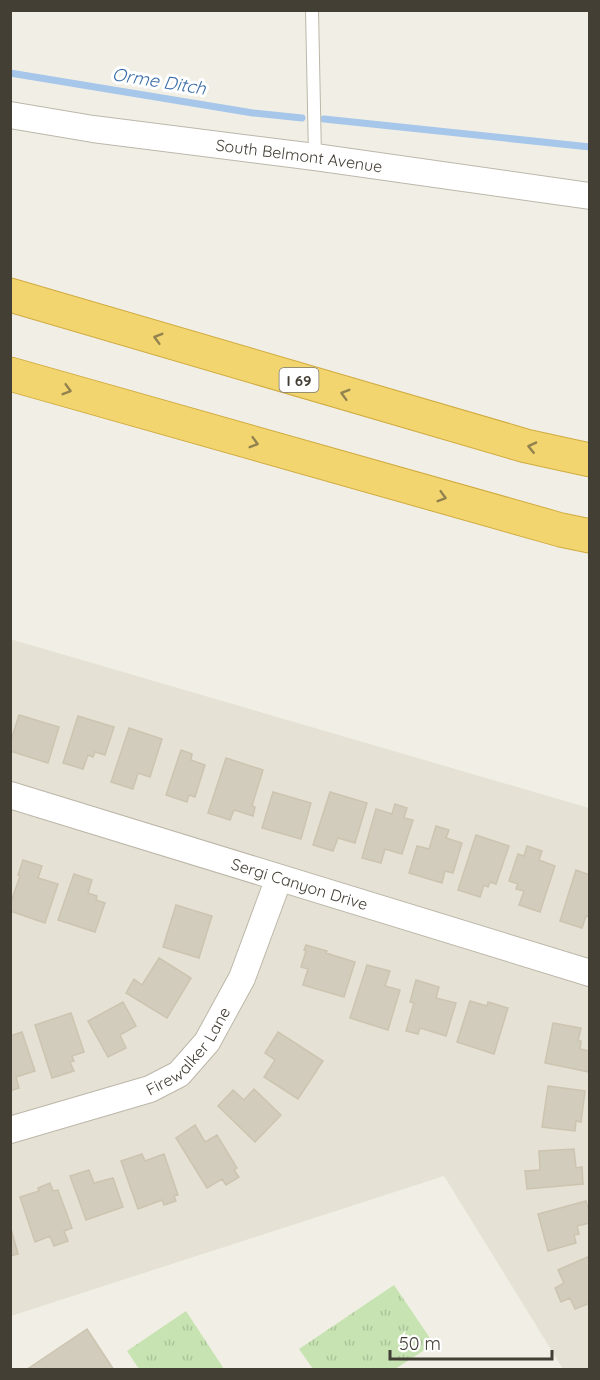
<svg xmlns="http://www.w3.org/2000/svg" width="600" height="1380" font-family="Quicksand,sans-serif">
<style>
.residential{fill:#e5e1d4}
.grass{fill:url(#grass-tufts)}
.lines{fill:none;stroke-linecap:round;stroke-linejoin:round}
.stream{stroke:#a6c6ea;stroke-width:7}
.building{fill:#d2ccbc;stroke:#ccc4b0;stroke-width:1.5}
.service-casing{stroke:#bcb7a9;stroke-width:14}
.minor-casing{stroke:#bcb7a9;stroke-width:28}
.motorway-casing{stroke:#d0ab40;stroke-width:35}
.service{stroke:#fff;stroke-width:12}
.minor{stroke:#fff;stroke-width:26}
.motorway{stroke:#f2d56f;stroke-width:33}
.oneway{stroke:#92824f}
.labels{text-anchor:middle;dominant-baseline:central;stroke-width:6;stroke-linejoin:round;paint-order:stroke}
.shield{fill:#fff;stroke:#7b7972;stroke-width:1.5}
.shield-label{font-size:15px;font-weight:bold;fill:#433f35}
.street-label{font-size:16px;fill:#433f35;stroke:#fff}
.water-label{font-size:18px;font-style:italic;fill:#376ba6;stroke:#fff}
</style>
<defs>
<pattern id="grass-tufts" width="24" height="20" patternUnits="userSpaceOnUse" patternTransform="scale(1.5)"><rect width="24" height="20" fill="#c7e3b1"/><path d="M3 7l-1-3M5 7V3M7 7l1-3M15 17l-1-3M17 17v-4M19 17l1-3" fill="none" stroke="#acc499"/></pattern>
</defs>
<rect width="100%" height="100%" fill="#f1efe5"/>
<path class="residential" d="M10 639 589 808V1369H563L444 1176 11 1316Z"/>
<path class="grass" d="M394 1285 434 1344 395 1369H313L299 1349Z
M186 1311 224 1369H139L127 1351Z"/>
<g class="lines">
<path class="stream" d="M10 73 253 113 302 118
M324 119 590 147"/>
</g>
<path class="building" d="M19 715 59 727 48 763 10 751V743Z
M78 716 114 727 105 755 95 752 93 757 88 755 83 769 63 763Z
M129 728 162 739 150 777 138 773 133 789 111 782Z
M181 750 192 754 191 760 205 765 195 797 189 795 187 802 166 795Z
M226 758 263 770 252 806 255 807 253 816 234 810 230 820 208 813Z
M273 792 311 803 301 839 262 828Z
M330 792 367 803 355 843 338 838 333 851 313 845Z
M395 804 407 808 404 818 413 820 402 854 385 849 381 863 362 858 376 809 392 814Z
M436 826 449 830 446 838 462 843 453 873 445 871 442 883 409 873 417 846 429 849Z
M476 835 509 846 496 884 490 882 488 887 484 885 480 897 458 890Z
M527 846 542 851 539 860 555 866 540 912 519 905 524 891 516 889 518 884 509 881 518 854 524 856Z
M23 860 42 866 38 878 58 884 45 923 10 911V905L20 876 18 875Z
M576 870 590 875V917L586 916 582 928 560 921Z
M74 874 92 880 88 893 97 896 96 900 105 903 95 932 58 920Z
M176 905 212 916 199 958 163 947Z
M306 945 327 951 326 953 355 962 344 997 303 985 308 969 301 967 306 951 304 950Z
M159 958 191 978 167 1018 126 993 134 979 142 985Z
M367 965 390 971 385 986 400 990 388 1030 350 1018Z
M416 980 439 987 436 998 456 1003 446 1036 420 1028 418 1034 406 1031 414 1003 410 1002Z
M470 1001 487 1006 488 1002 508 1008 494 1054 457 1042Z
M123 1002 136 1026 120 1035 126 1048 108 1057 88 1021Z
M71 1013 84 1052 72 1056 74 1061 70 1062 74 1071 52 1078 35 1025Z
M553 1023 581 1028 578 1041H581L580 1049 590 1051 589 1072 545 1063Z
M22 1032 35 1071 16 1077 19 1088 10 1091V1036Z
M278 1032 323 1061 298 1099 264 1077 275 1060 265 1053Z
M548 1086 585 1091 581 1122 576 1121 575 1131 542 1127Z
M254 1089 281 1115 255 1142 218 1106 233 1090 244 1100Z
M195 1125 205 1142 217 1135 237 1168 234 1170 239 1177 226 1185 222 1179 207 1188 176 1138Z
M574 1149 576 1168 582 1167 583 1184 527 1189 525 1171 540 1170 539 1151Z
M142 1154 145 1161 164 1154 178 1195 174 1196 176 1201 164 1205 162 1200 138 1209 121 1161Z
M89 1170 94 1183 113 1178 123 1207 86 1220 70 1176Z
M50 1183 53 1191 58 1190 72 1228 64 1231 68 1241 54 1246 50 1236 35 1242 20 1197 39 1191 38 1188Z
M586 1201 590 1215V1223L577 1226 579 1234 574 1235 576 1243 548 1251 538 1214Z
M10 1225 18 1254 10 1256Z
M590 1256V1303L575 1309 570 1298 561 1302 555 1288 564 1283 558 1270Z
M87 1329 114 1370H26Z"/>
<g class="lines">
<defs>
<path id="service" d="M312 10 315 157"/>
<g id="minor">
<path id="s1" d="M10 115 93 129 315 157 590 196"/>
<path id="s2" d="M10 795 590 973"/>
<path id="s3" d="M10 1130 150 1089 179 1074 207 1042 242 978 279 878"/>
</g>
<path id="motorway" d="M10 295 526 446 590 460
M10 374 561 530 590 536"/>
</defs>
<use href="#service" class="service-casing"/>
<use href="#minor" class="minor-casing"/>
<use href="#motorway" class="motorway-casing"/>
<use href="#service" class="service"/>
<use href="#minor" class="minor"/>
<use href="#motorway" class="motorway"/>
</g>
<defs><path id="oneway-chevron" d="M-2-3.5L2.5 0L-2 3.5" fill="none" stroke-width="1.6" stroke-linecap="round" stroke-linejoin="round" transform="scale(1.5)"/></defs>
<g class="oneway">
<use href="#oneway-chevron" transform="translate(158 338) rotate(-164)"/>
<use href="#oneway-chevron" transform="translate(67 390) rotate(16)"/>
<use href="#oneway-chevron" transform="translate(345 394) rotate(-164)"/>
<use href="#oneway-chevron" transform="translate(254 443) rotate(16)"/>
<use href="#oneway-chevron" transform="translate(532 447) rotate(-167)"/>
<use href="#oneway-chevron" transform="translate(442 497) rotate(16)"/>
</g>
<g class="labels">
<rect class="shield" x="279.5" y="368" width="39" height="24" rx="4.5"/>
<g class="shield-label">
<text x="299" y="380">I 69</text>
</g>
<g class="street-label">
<text stroke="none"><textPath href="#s1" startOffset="292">South Belmont Avenue</textPath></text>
<text stroke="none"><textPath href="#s2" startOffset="303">Sergi Canyon Drive</textPath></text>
<text stroke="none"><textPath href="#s3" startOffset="201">Firewalker Lane</textPath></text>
</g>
<g class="water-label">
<text transform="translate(159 81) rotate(9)">Orme Ditch</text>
</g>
</g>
<rect width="600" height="1380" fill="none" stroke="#433f35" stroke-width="24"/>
<path d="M390 1350v9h162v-9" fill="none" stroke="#433f35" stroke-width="3"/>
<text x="399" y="1350" font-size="18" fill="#433f35" stroke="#ffffff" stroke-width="4.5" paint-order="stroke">50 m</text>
</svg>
